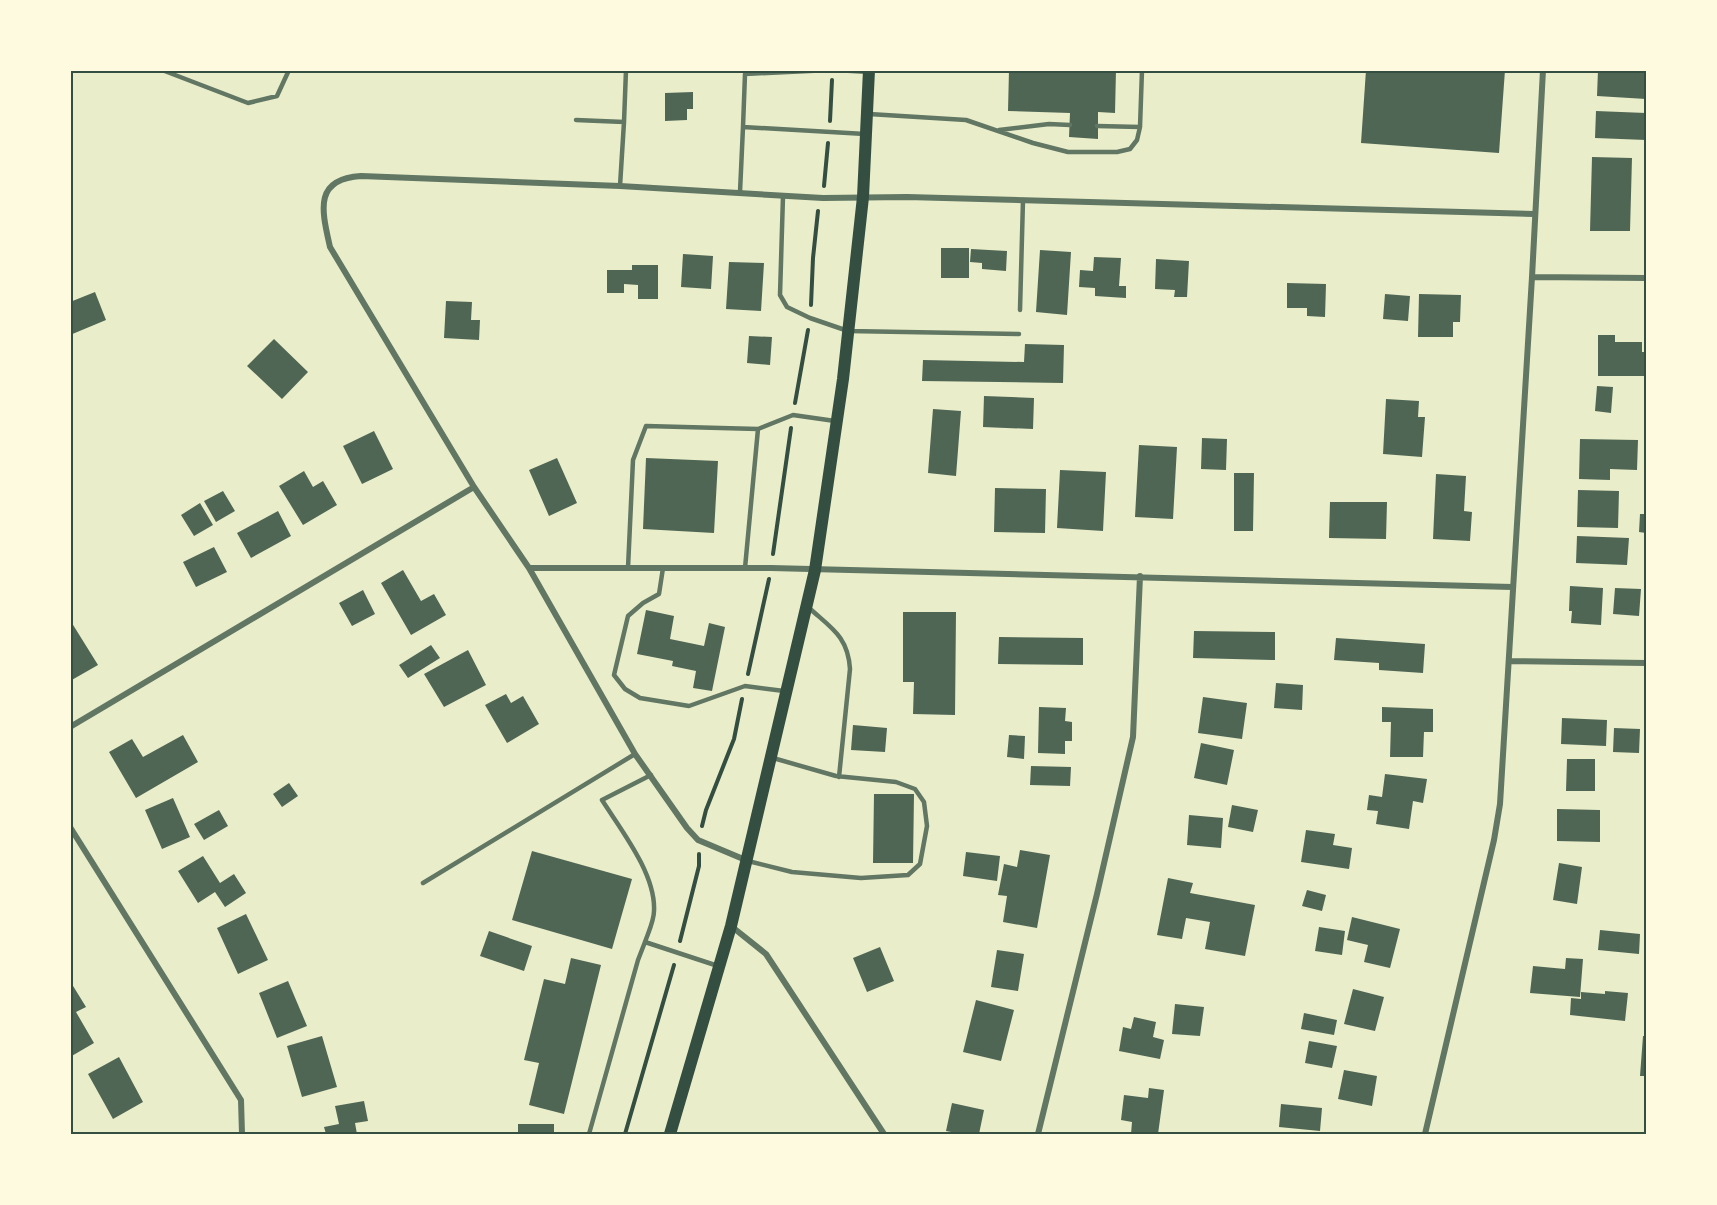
<svg xmlns="http://www.w3.org/2000/svg" width="1717" height="1205" font-family="'Titillium Web',sans-serif">
<style>
.building{fill:#4f6655}
.lines{fill:none;stroke-linecap:round;stroke-linejoin:round}
.path{stroke:#344e41;stroke-width:4}
.service{stroke:#617663;stroke-width:4.5}
.minor{stroke:#617663;stroke-width:6}
.secondary{stroke:#344e41;stroke-width:12}
.neatline{fill:none;stroke:#344e41;stroke-width:2}
</style>
<rect width="100%" height="100%" fill="#e9edc9"/>
<path class="building" d="M1009 70H1116L1115 113 1098 112V139L1069 137 1070 113 1008 111Z
M1366 70H1505L1499 153 1361 143Z
M1598 70 1646 73V99L1597 96Z
M693 92V109H687V120L665 121V93Z
M1596 111 1646 113V140L1595 138Z
M1592 157 1632 158 1630 231H1590Z
M941 248H969V278H941Z
M971 249 1007 251 1006 271 982 269V263L970 262Z
M1040 250 1071 252 1067 315 1036 312Z
M683 254 713 256 711 289 681 287Z
M1094 257 1121 258 1119 286H1126V298L1095 296V288L1079 287 1080 270 1093 271Z
M1156 259 1189 261 1187 297H1174L1175 290 1155 289Z
M729 262 764 263 761 311 726 309Z
M632 265H658V299H638V285L624 284V293H607V270H632Z
M1287 283 1326 284 1325 317 1307 316V308H1287Z
M95 292 106 320 70 335V302Z
M1385 294 1410 296 1408 321 1383 319Z
M1419 294 1461 295 1460 322H1453V337H1418Z
M446 301 472 302 471 320H480L479 340 444 338Z
M1598 335H1615V342H1642V352H1646V376H1598Z
M749 336 772 337 770 365 747 363Z
M274 339 308 372 282 399 247 366Z
M1025 344 1064 345 1063 383 922 381 923 360 1024 362Z
M1597 386 1613 387 1611 413 1595 411Z
M984 396 1034 398 1033 429 983 427Z
M1386 399 1419 401 1418 417H1425L1422 457 1383 454Z
M933 409 961 411 956 476 928 473Z
M374 431 393 469 362 484 343 446Z
M1202 438 1227 439 1226 470 1201 469Z
M1580 439 1638 440 1637 470 1610 469V480L1579 479Z
M1139 445 1177 447 1173 519 1135 517Z
M557 458 577 503 549 516 529 470Z
M646 458 718 461 714 533 643 529Z
M1060 470 1106 472 1103 531 1057 528Z
M304 471 313 487 323 481 337 505 303 525 279 486Z
M1234 473H1254L1253 531H1234Z
M1436 474 1466 476 1464 511 1472 512 1470 541 1433 539Z
M995 488 1046 489 1045 533 994 532Z
M1578 490 1619 491 1618 528 1577 527Z
M223 491 235 511 216 522 204 501Z
M1330 502H1387L1386 539 1329 538Z
M200 503 213 525 194 536 181 515Z
M278 511 291 536 251 558 237 533Z
M1640 514H1646V533L1639 532Z
M1577 536 1629 538 1627 565 1576 563Z
M214 547 227 572 196 587 183 562Z
M403 570 421 601 434 594 446 615 411 635 381 583Z
M1570 586 1603 588 1601 625 1571 623 1572 611H1569Z
M1615 588 1641 589 1639 616 1613 614Z
M363 590 375 614 352 626 339 603Z
M646 610 674 616 670 639 704 646 709 623 725 627 712 691 693 688 696 671 672 666 673 661 637 654Z
M903 612H956L955 715 913 714 914 682H903Z
M70 620 98 665 70 681Z
M1194 631 1275 632V660L1193 658Z
M999 637 1083 638V665L998 664Z
M1336 638 1425 644 1423 673 1379 670V663L1334 660Z
M431 645 440 658 408 678 399 665Z
M468 650 486 685 444 707 424 674Z
M1276 683 1303 685 1302 710 1274 708Z
M506 694 511 703 523 696 539 724 507 743 485 705Z
M1203 697 1247 703 1242 739 1198 733Z
M1039 707 1066 708 1065 721 1072 722V741H1065V754L1038 753Z
M1382 707 1433 709V732H1424L1423 757H1390L1391 722H1382Z
M1562 718 1607 720 1606 746 1561 744Z
M853 725 887 728 885 752 851 750Z
M1614 728 1640 729 1639 753 1613 752Z
M183 735 198 762 136 798 109 752 132 739 143 757Z
M1009 735 1025 736 1024 759 1007 757Z
M1201 743 1234 750 1227 785 1194 778Z
M1567 759H1595V791H1566Z
M1031 766 1071 767 1070 786 1030 785Z
M1385 774 1427 779 1423 803 1413 801 1409 829 1376 824 1378 811 1367 810 1369 795 1382 797Z
M289 783 298 796 282 807 273 794Z
M874 794H914L913 863H873Z
M173 798 190 837 162 849 145 810Z
M1232 805 1258 810 1253 832 1228 827Z
M1557 809 1600 810V842L1557 841Z
M219 810 228 826 204 840 194 824Z
M1189 815 1223 818 1221 848 1187 845Z
M1306 830 1335 834 1333 845 1352 848 1349 869 1301 862Z
M1020 850 1050 855 1037 928 1003 922 1007 896 998 895 1004 864 1017 867Z
M532 851 632 879 612 949 512 920Z
M966 852 1000 856 997 881 963 876Z
M203 856 220 883 234 874 246 893 225 907 215 892 198 903 178 871Z
M1559 863 1582 867 1577 904 1553 900Z
M1168 878 1193 883 1190 893 1255 905 1245 956 1205 949 1210 922 1186 918 1182 939 1157 935Z
M1307 890 1326 895 1322 911 1302 906Z
M246 914 268 960 238 974 217 928Z
M1352 917 1400 929 1390 968 1364 962 1368 945 1347 940Z
M1319 927 1345 931 1342 955 1315 951Z
M1600 930 1640 934 1639 954 1598 950Z
M489 931 532 946 524 971 480 956Z
M880 947 894 981 867 992 853 958Z
M997 950 1024 954 1018 991 991 987Z
M571 958 601 965 564 1114 529 1105 539 1063 524 1060 544 979 565 984Z
M1566 958 1583 959 1580 997 1530 993 1533 966 1565 969Z
M70 981 86 1007 76 1012 94 1043 70 1057Z
M288 981 307 1026 277 1038 259 993Z
M1353 989 1384 997 1375 1031 1344 1024Z
M1605 991 1628 993 1625 1021 1570 1015 1571 998 1581 999V992L1605 994Z
M976 1000 1014 1010 1001 1061 963 1052Z
M1175 1004 1204 1007 1200 1036 1172 1034Z
M1304 1013 1337 1020 1334 1035 1301 1029Z
M1134 1017 1156 1022 1153 1037 1164 1040 1160 1059 1119 1051 1123 1027 1131 1029Z
M322 1036 337 1087 302 1097 287 1046Z
M1643 1036H1646V1076H1640Z
M1309 1041 1337 1046 1332 1068 1305 1063Z
M119 1057 143 1102 113 1119 88 1074Z
M1344 1070 1377 1076 1372 1106 1338 1099Z
M1149 1088 1164 1090 1158 1134H1131L1132 1122 1121 1120 1124 1095 1148 1098Z
M364 1101 368 1121 355 1123 357 1134H326L324 1127 339 1124 335 1106Z
M952 1103 984 1110 979 1134H962L946 1131Z
M1281 1104 1322 1108 1320 1131 1279 1127Z
M518 1124H554V1134H518Z"/>
<g class="lines">
<path class="path" d="M830 121 832 80
M824 186 828 143
M811 305 813 258 818 211
M795 403 808 330
M773 554 791 428
M748 674 769 579
M702 826 706 810 734 739 742 699
M680 941 699 866V854
M625 1134 674 965"/>
<path class="service" d="M162 70 248 103 277 96 289 70
M835 70 869 72
M869 114 966 120 1033 143 1068 152H1117L1130 149 1137 140 1140 127 1142 70
M576 120 624 122 620 186
M624 122 626 70
M1097 126 1140 127
M743 127 745 74 830 70
M999 130 1049 124 1070 125
M740 192 743 127 865 134
M783 196 780 295 787 307 810 318 848 331 1019 334
M1020 310 1023 200
M628 568 633 460 646 426 758 429
M663 568 659 594 643 603 628 616 614 675 625 689 640 698 689 706 745 686 784 691
M745 568 758 429 793 415 835 421
M808 607C831 628 848 636 850 669L839 777
M748 861 792 872 861 878 908 875 920 864 927 826 924 802 915 789 896 782 836 776 773 758
M423 883 635 754
M645 942C648 933 654 921 654 911 656 874 621 830 602 800L651 775
M589 1134 638 960 645 942 718 966"/>
<path class="minor" d="M1532 277 1646 278
M529 568H771L1512 587
M1509 661 1646 663
M70 727 474 487
M70 827 241 1100 242 1134
M748 861 698 840 687 828 635 754 529 568 474 487 330 247C322 211 313 179 361 176L620 186 823 198 907 197 1534 214
M731 926 766 954 884 1134
M1038 1134 1097 894 1133 737 1140 576
M1425 1134 1494 840 1500 804 1532 277 1543 70"/>
<path class="secondary" d="M670 1134 731 926 815 570 843 379 863 197 869 70"/>
</g>
<rect width="1717" height="1205" fill="none" stroke="#fefae0" stroke-width="144"/>
<rect x="72" y="72" width="1573" height="1061" class="neatline"/>
</svg>
